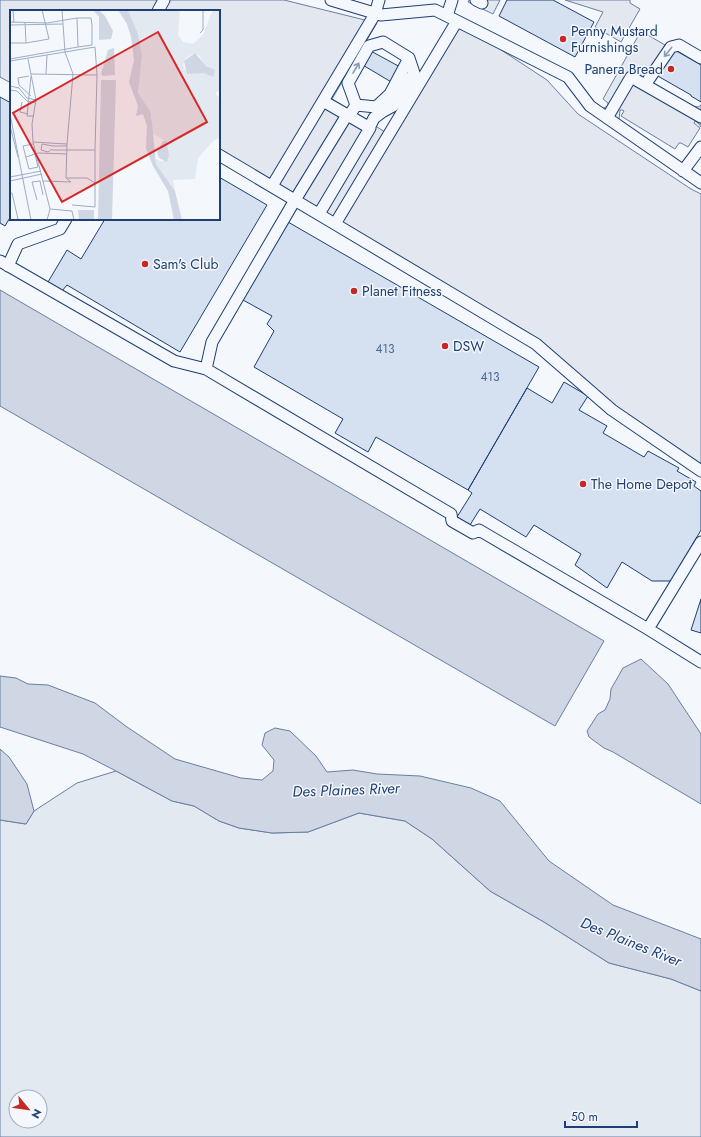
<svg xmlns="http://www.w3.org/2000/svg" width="701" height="1137" font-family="Jost,sans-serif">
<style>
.green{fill:#e3e9f0;stroke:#687fa3;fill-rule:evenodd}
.parking{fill:#e3e8f0;stroke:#687fa3}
.water{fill:#cfd7e4;stroke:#687fa3}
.building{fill:#d5e0f0;stroke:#1d3f73}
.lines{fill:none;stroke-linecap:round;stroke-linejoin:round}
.minor-casing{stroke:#1d3f73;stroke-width:13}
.minor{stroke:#f4f7fb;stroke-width:11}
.oneway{stroke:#889bb7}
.poi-dot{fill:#c62828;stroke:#f4f7fb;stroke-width:1.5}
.labels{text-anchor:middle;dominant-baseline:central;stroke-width:3;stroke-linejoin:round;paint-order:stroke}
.number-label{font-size:12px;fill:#4b6792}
.poi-label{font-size:14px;fill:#1d3f73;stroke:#f4f7fb;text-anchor:start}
.water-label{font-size:15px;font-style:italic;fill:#1d3f73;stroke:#f4f7fb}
.inset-road{fill:none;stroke:#9eadc5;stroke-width:1}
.view{fill:#d62828;fill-opacity:0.15;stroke:#d62828;stroke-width:2}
.inset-edge{fill:none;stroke:#1d3f73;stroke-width:2}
</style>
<rect width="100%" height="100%" fill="#f4f7fb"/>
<path class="green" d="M116 771 172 801 194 806 219 821 239 828 272 833 308 832 359 813 405 821 432 839 490 891 544 922 609 963 671 979 701 991V1137H0V820L26 824 34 811 77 783ZM16 1097H40V1121H16Z"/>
<path class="parking" d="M0 0H284L377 23 332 99 385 132 457 21 547 80 578 114 691 189 701 194V469L645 433 545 352 219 159V11H11V83L0 77Z
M469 0H500L493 14 468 2Z
M565 0H630V3L640 9 621 42 595 27 603 12Z
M641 31 665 45 647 75 650 82 692 106 698 107 701 105V127L698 123 695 121 694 123 700 128 688 147 681 143H679L675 149 621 116 624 111 622 110H620L619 120 602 109 608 106V103L603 99Z"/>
<path class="water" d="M0 290 604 641 555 726 0 406Z
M641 659 668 684 701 734V804L613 752 604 748 589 737 587 731 598 714 605 710 610 699 611 689 623 668Z
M0 676 16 678 28 684 48 685 95 703 127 727 175 759 241 778 262 780 273 771 274 760 262 745 265 733 275 728 290 731 316 756 327 772 353 770 377 774 420 776 471 788 500 801 549 861 613 905 701 939V991L671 979 609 963 544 922 490 891 432 839 405 821 359 813 308 832 272 833 239 828 219 821 194 806 172 801 116 771 83 754 0 727Z
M0 749 9 757 27 784 34 811 26 824 0 820Z"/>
<path class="building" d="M507 0H553L594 22 575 57 499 16Z
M673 49 701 65V102L691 96V95L656 75Z
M369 50 402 68 393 83 361 64Z
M0 97 11 103V216L5 226 0 223Z
M219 177 267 205 180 352 67 285 62 291 48 282 67 250 81 259 105 219H219Z
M288 222 539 367 468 490 376 437 368 452 335 433 343 419 254 367 274 331 267 324 272 316 243 300Z
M564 382 588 396 579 410 607 426 603 433 644 457 648 451 679 468 677 471 696 482 694 486 701 491V530L671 581H652L622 562 607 588 575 565 581 554 534 525 526 537 480 509 470 525 457 517 472 493 468 490 527 388 552 403Z
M701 599V633L691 630Z"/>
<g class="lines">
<defs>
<path id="minor" d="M331 0 381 15 435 10 457 21
M476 0 482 3
M158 11 164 0
M447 16 452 0
M645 85 671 47 679 45 701 58
M356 105 376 107 390 94 409 58
M347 115 295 200 212 342 206 369 451 514 452 521 473 533 479 530 648 629
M349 116 356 105 348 83 369 46 383 42 409 58 414 73 393 106 382 112 374 118 369 128
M607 118 631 77 701 117
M219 155 335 224
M683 171 701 147
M701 183 590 106 568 77 457 21 335 224 536 344 612 410 701 471
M272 186 375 14 379 0
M319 214 370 128 323 101
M0 261 174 361 206 369
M8 266 18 244 60 229 66 219
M701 542 648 629 701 662"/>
</defs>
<use href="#minor" class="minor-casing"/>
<use href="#minor" class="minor"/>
</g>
<defs><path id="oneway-shaft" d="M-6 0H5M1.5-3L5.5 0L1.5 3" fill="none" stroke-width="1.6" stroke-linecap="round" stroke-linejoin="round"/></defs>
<g class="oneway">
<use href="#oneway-shaft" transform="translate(668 52) rotate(129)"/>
<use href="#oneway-shaft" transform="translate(356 68) rotate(-59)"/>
</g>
<g class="poi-dot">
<circle cx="563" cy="39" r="4"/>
<circle cx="671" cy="69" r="4"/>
<circle cx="145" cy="264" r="4"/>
<circle cx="354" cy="291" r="4"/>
<circle cx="445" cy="346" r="4"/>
<circle cx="583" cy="484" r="4"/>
</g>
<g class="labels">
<g class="number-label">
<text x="385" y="349">413</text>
<text x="490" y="377">413</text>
</g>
<g class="poi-label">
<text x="571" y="31">Penny Mustard<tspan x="571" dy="16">Furnishings</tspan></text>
<text x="663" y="69" text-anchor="end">Panera Bread</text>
<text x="153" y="264">Sam's Club</text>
<text x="362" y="291">Planet Fitness</text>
<text x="453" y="346">DSW</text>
<text x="591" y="484">The Home Depot</text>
</g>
<g class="water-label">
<text transform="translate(346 790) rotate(-2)">Des Plaines River</text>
<text transform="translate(631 942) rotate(22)">Des Plaines River</text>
</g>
</g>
<g transform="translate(10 10)">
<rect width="210" height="210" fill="#f4f7fb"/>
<path d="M118 0H170L168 25 173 32 183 34 193 25 201 4 204 0H210V80L205 83 210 89V128L204 130 188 148 185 169 163 170 165 181 146 154V149L153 152 156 131 142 123V106L128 83 132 46 128 24ZM182 44 189 45 193 53 205 61 177 64 173 55 176 48Z" fill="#e3e9f0" fill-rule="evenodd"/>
<path d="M83 0 90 1 95 6 103 21 101 29 89 30V7ZM108 0H118L128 24 132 46 128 83 141 103 146 154 165 181 172 210H164L158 181 143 156 136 138 137 116 133 104 126 106 128 96 119 72 124 50 121 27 117 14ZM104 38 105 65 93 66 91 64 98 40ZM185 43 196 56 205 60 203 67 194 63 177 64 174 51ZM91 70H106L102 210H88ZM153 131H156L159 145 157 152 149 148 147 142ZM68 200H84V210H69Z" fill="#cfd7e4"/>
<path class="inset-road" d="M3 0 4 13M67 8H81L82 15V35L68 37M0 12 37 13 67 8 68 37 0 49M15 12 16 33 39 29 32 0M0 15 53 14M190 23 193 20V0M0 33H16M0 51 55 42 63 64 57 134 23 132 22 114 26 90 18 49M21 64 87 65 85 37 55 42 52 0M36 64 37 45M19 66 8 68 9 75 21 86M21 66 17 106H24M0 76 9 78 17 88 26 90M0 80 7 81 17 91 26 93M12 92 10 102 18 104M0 104 21 210M0 116 8 147M23 132 40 199 37 210M23 134 13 136 19 159 28 157 25 144M43 136H57M42 139 38 142 31 140 32 134 43 136M42 140H85L87 65M16 147 28 143 57 144M0 167 31 161M57 168H77L85 173M0 171 32 164M33 171 61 172 56 168 57 134M0 183H2L8 209 4 210M27 190 22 172 30 171 33 185M62 195 85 197V140M40 199 62 201 64 210"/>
<path class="view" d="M148 22 197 112 52 192 3 103Z"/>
<rect width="210" height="210" class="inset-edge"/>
</g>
<g transform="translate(28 1109) rotate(119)"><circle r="19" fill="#f4f7fb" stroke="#9eadc5"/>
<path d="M0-3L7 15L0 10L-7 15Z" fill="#c62828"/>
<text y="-6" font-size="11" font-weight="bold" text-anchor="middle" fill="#1d3f73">N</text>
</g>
<path d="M565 1121v6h72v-6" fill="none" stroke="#1d3f73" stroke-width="2"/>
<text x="571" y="1121" font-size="12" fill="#1d3f73" stroke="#f4f7fb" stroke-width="3" paint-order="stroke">50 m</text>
</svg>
